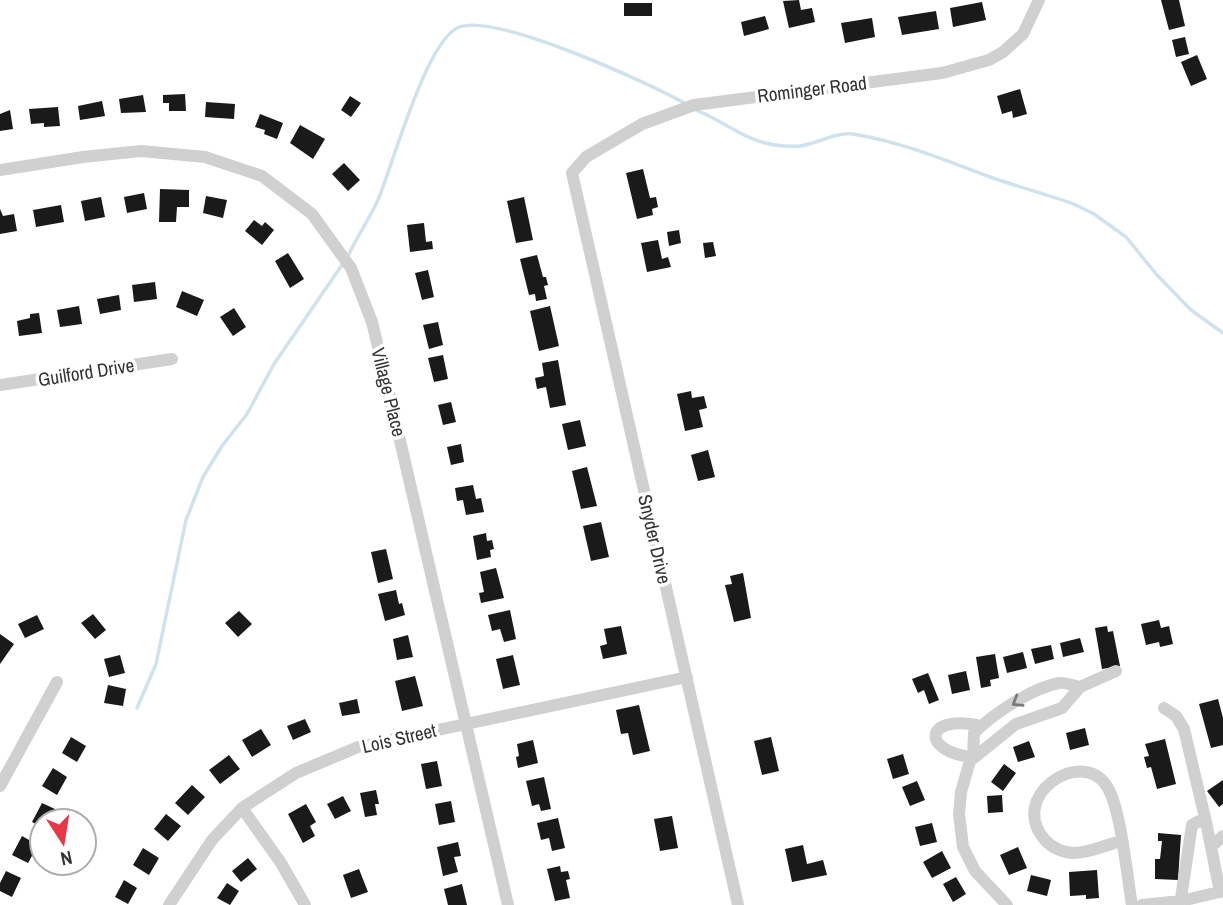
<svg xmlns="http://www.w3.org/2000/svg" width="1223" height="905" font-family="'Archivo Narrow',sans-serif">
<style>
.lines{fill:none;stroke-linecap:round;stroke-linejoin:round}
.stream{stroke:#cfe2ee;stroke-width:3.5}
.building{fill:#1a1a1a}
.minor{stroke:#d0d0d0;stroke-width:12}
.oneway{stroke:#7a7a7a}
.labels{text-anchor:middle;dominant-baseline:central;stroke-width:7;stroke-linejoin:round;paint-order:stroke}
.street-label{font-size:19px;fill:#333;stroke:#fff}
</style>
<rect width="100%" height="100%" fill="#fff"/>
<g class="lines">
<path class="stream" d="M696 110C735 126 751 149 800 146 816 144 836 132 852 134 899 141 945 160 990 177 1018 187 1047 194 1076 205L1094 214 1126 237 1157 275 1191 310 1223 333
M348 256C357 237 369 219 378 200 393 164 425 45 457 28 491 10 651 84 686 104
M137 708 156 664 186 520 203 477 222 446 247 414 274 364 344 262"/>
</g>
<path class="building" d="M799 0 801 10 812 8 815 22 789 28 783 1Z
M1161 0H1179L1185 26 1169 30Z
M982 2 986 20 953 27 950 8Z
M624 3H652V16H624Z
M936 11 939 29 902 35 898 17Z
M765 16 769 29 744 36 741 22Z
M872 18 875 37 845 43 841 23Z
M1185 37 1189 54 1176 57 1172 40Z
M1197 55 1207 79 1191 86 1181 62Z
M1020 89 1027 114 1013 118 1012 111 1002 114 997 96Z
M185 94 186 111H169V103H163V95Z
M143 95 146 112 121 113 119 99Z
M350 96 361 103 351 117 341 110Z
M102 101 105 116 80 120 78 106Z
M206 102 235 104 234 119 205 117Z
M58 107 60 126 44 127V123L31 124 29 109Z
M10 110 13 129 0 131V114Z
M260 114 283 123 277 139 264 134 265 130 255 127Z
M300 125 325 139 313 159 290 143Z
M344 163 360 180 348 191 332 174Z
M643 169 650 198 656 197 658 207 652 209 653 215 637 219 626 173Z
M160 189 189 190V207H177L176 222H159Z
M144 193 147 209 127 213 124 197Z
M206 196 227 200 223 218 203 213Z
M101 197 105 217 85 221 81 201Z
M524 197 533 240 516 243 507 201Z
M61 205 64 222 36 227 33 210Z
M0 209 3 216 14 214 17 231 0 234Z
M254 220 262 226 265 222 274 230 262 245 245 231Z
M424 223 426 242 432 241 433 249 410 252 407 225Z
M679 230 681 243 669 246 667 232Z
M658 240 662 259 668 257 671 267 647 272 641 243Z
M713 242 716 256 705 258 703 243Z
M288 253 304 279 290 288 275 261Z
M537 255 543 277H546L548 285 544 286 547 299 536 301 535 294 529 295 520 259Z
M428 270 434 297 422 300 415 273Z
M155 282 157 299 134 302 132 285Z
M182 291 204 300 197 316 176 307Z
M119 295 121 310 100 314 97 299Z
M79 306 82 324 60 327 57 310Z
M550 306 559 346 539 351 530 311Z
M234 308 246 327 233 336 220 317Z
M39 313 42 333 19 336 17 321 30 318V314Z
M438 322 443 345 429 349 423 325Z
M443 355 448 379 434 382 428 358Z
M558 360 566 405 550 408 546 387 537 389 535 378 544 376 542 363Z
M691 391 692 398 704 396 707 408 699 410 703 427 685 431 677 394Z
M451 402 456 422 443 425 438 405Z
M580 420 586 446 568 450 562 424Z
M461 444 464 462 451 465 447 447Z
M708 450 715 477 698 481 691 455Z
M587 467 597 506 581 509 572 471Z
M473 485 476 499 481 498 484 512 466 515 463 500 457 501 455 488Z
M601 522 609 557 591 561 583 526Z
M486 533 487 541 492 540 494 549 490 550 491 557 477 560 473 536Z
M386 549 393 579 378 583 371 552Z
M496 568 504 598 481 603 479 593 484 592 480 572Z
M743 573 751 618 734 622 725 585 732 584 730 576Z
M396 590 399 604 402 603 405 615 385 621 378 594Z
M510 610 516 639 504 642 500 629 492 631 488 615Z
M239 611 252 624 238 637 225 623Z
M93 614 106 630 95 639 81 623Z
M37 615 44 629 25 638 18 624Z
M1159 620 1161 628 1169 626 1173 644 1160 647 1159 642 1146 645 1141 624Z
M621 626 627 654 603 659 600 646 607 644 604 629Z
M1107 626 1108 632 1113 631 1120 666 1102 669 1095 628Z
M0 634 14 644 0 664Z
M408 635 413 657 397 660 393 639Z
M1080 638 1084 652 1063 657 1060 643Z
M1051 645 1054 659 1035 664 1031 649Z
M1023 652 1027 668 1007 673 1003 657Z
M995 654 999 678 990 680 991 686 981 688 976 657Z
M120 655 125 673 109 677 104 659Z
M513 655 520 685 503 689 496 659Z
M966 671 970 690 952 694 948 675Z
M928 673 939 700 929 704 924 690 918 693 912 679Z
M415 676 423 706 402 711 395 681Z
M108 685 126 689 123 706 104 703Z
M357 699 360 713 342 716 339 703Z
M1218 699 1223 718V745L1211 748 1199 704Z
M639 705 650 751 633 755 628 733 621 734 616 710Z
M305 719 311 732 293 740 287 726Z
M1085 728 1089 745 1070 750 1066 733Z
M261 729 271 745 252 757 242 740Z
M71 737 86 746 77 762 62 753Z
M771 737 779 771 762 775 754 741Z
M1165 739 1176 784 1157 789 1151 767 1147 768 1144 757 1149 756 1145 744Z
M533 740 538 763 518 768 516 757 519 756 517 744Z
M1029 741 1035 757 1018 762 1013 747Z
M903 754 909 774 893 779 887 759Z
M229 755 240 769 220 784 209 770Z
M437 761 442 786 426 789 421 764Z
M1004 764 1016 773 1003 791 991 782Z
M53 768 67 777 57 795 42 786Z
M544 777 551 809 541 811 539 804 532 806 526 781Z
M1223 780V804L1219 807 1207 791Z
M917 781 925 800 910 806 902 787Z
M192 785 205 797 188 815 175 803Z
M376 790 379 804H375L377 815 365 817 360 793Z
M1002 795 1003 812 988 813 987 796Z
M343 796 351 811 335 819 327 804Z
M451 801 455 822 439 825 435 804Z
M42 803 55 809 50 821H42V827L32 822Z
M306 804 316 822 310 826 315 836 303 843 288 814Z
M166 814 181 826 168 841 154 829Z
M672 816 678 848 660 851 654 819Z
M558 818 565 848 552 851 549 838 541 840 537 823Z
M932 823 937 842 920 846 915 827Z
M1158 833 1181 835 1178 880 1155 879V859H1160L1162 841H1158Z
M22 836 38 845 28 863 12 855Z
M458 842 461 856 454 857 458 872 443 876 437 847Z
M803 845 807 864 823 860 827 875 792 882 785 849Z
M1018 847 1027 868 1009 875 1000 855Z
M143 848 159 858 149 875 133 865Z
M942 851 951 868 932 878 923 862Z
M248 858 257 869 241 882 232 871Z
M560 866 561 872 568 871 570 879 566 880 570 898 555 901 547 869Z
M359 869 368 892 351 898 343 875Z
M1097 870 1099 898 1086 899V895L1070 896 1069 872Z
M6 871 21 878 12 897 0 891V883Z
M1031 875 1051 880 1047 896 1027 891Z
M956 877 966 894 953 902 943 884Z
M124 880 137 888 128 904 115 897Z
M227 883 239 891 230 905 217 898Z
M462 884 467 905H448L444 889Z"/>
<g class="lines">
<path class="minor" d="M0 170 83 157 141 151 205 157 262 176 312 214 351 268 372 322 385 376 508 905
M0 385 172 359
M1164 708 1176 716 1184 729 1206 822 1199 821 1192 825 1180 905
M973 757 974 733C993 714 1032 688 1059 683 1065 682 1074 686 1080 687
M973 757C920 752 924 713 981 726
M0 786 57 682
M242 808 281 863 305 905
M1206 822 1220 892
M1121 841C1106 845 1089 853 1074 853 1064 853 1052 848 1045 840 1007 797 1080 747 1106 785 1121 806 1127 877 1132 905
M1212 846 1223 836
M169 905 212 840 242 808 296 773 358 747 687 677
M738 905 572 173 586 157 642 124 694 105 942 73 989 60 1003 52 1023 34 1039 0
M1007 905 975 871 963 847 959 814 961 792 970 761 1016 724 1062 708 1080 687 1116 671
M1142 905 1181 901 1223 891"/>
</g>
<defs><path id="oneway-chevron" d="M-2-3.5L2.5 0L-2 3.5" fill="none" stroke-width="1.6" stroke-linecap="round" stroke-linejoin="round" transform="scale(1.75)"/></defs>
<use class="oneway" href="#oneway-chevron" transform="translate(1017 702) rotate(149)"/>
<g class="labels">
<g class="street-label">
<text transform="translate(812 89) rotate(-7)">Rominger Road</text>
<text transform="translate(86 372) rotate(-9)">Guilford Drive</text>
<text transform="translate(389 392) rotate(76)">Village Place</text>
<text transform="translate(655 539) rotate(77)">Snyder Drive</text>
<text transform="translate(399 738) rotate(-13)">Lois Street</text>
</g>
</g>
<g transform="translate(63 842) rotate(168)"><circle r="33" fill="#ffffff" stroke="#adadad" stroke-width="2"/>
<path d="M0-5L12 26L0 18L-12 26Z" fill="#e63946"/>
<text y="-10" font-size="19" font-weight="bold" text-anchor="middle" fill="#333333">N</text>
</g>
</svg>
